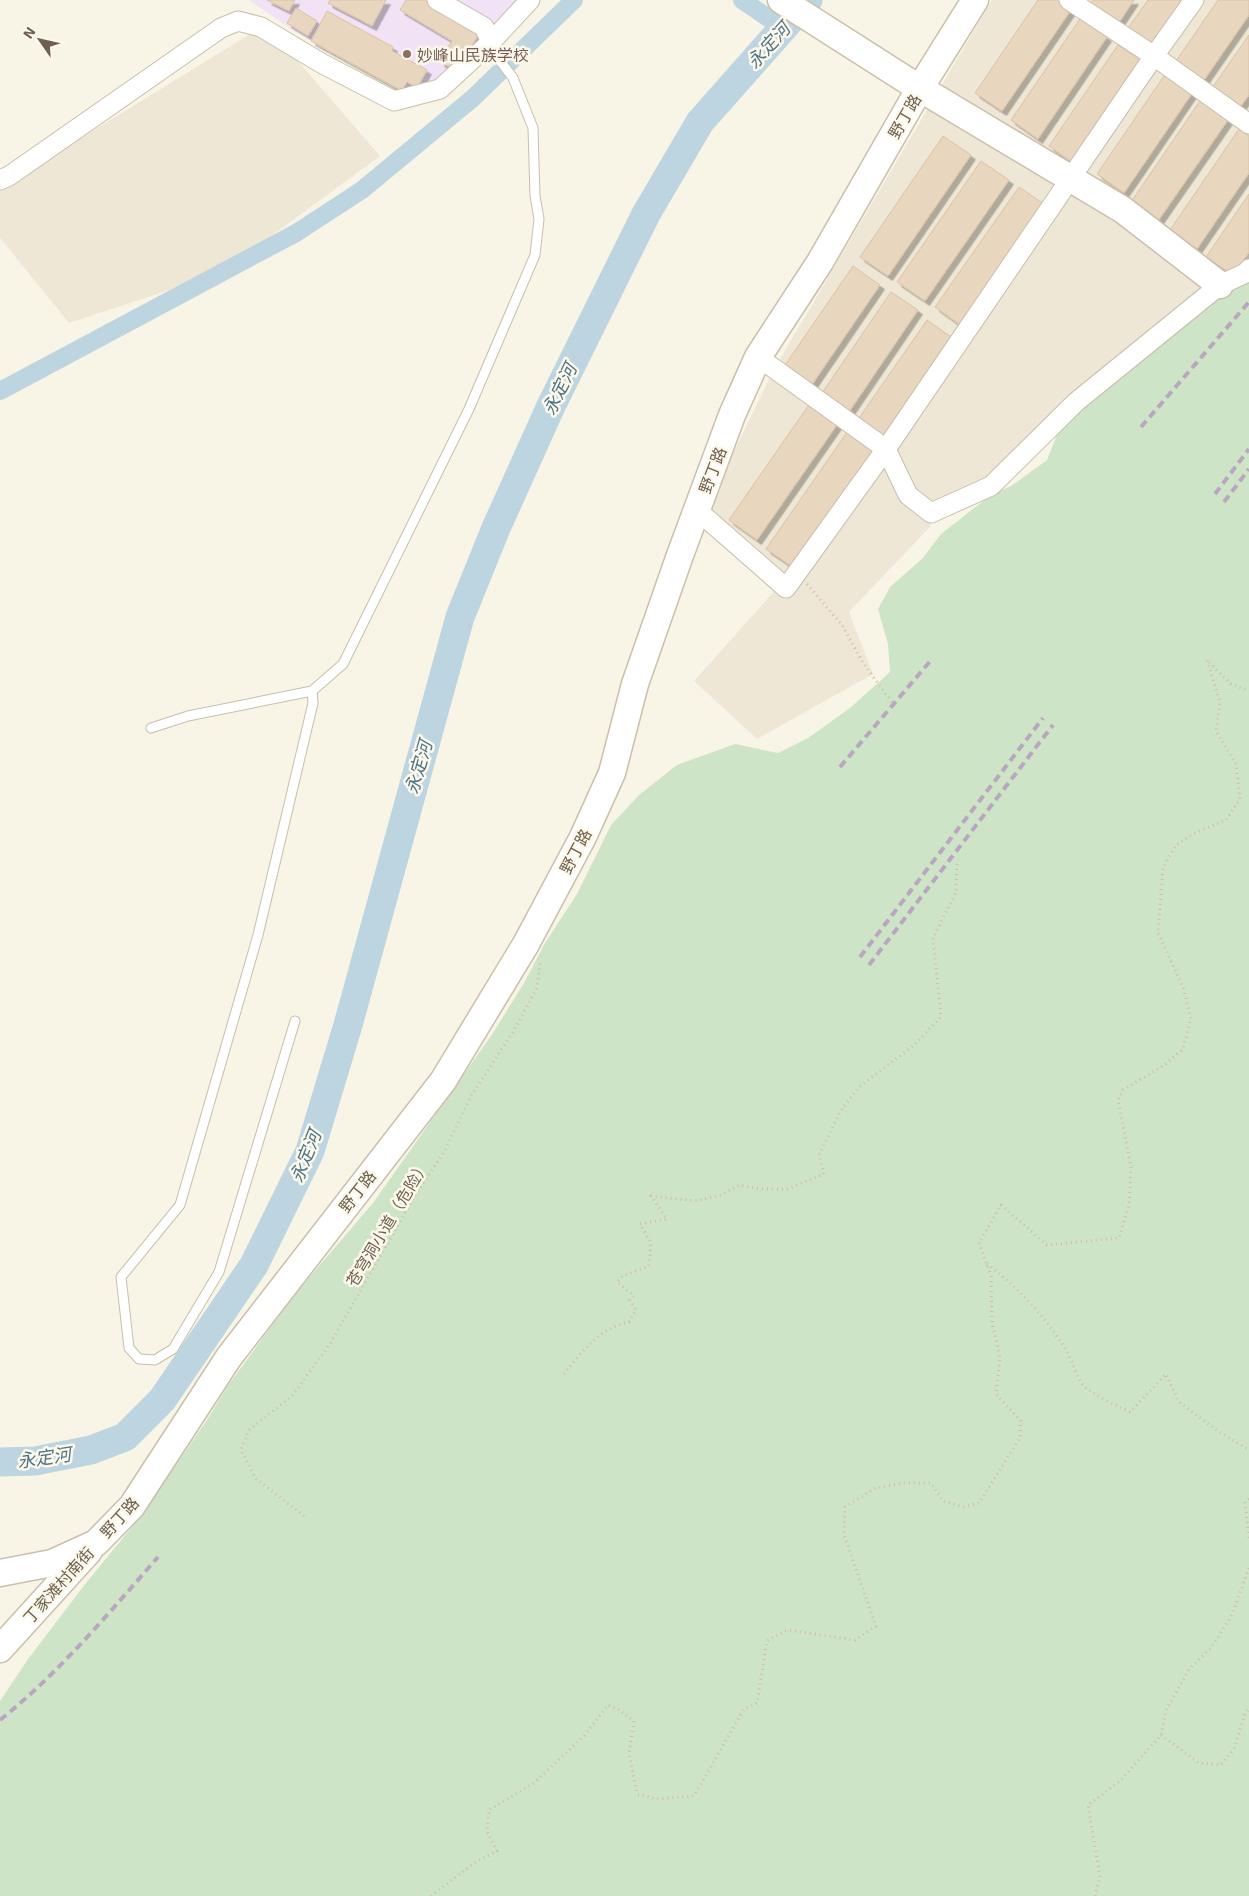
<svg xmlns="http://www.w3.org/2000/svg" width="1249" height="1896" font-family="'Exo 2','Noto Sans SC',sans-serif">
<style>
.residential{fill:#efe7d5}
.education{fill:#f1e2f5}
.green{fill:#cee4c6}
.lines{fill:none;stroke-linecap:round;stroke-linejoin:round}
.canal{stroke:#bdd5e0;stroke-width:18}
.river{stroke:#bdd5e0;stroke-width:29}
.building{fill:#e8d6bf;stroke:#dbc2a4;filter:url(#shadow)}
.lane-casing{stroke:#c8bead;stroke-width:11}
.street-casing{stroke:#c8bead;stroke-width:21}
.secondary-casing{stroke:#cbbfac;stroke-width:29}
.path{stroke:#cfbca5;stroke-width:3;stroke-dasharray:1 4;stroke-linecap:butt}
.lane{stroke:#fff;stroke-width:9}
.street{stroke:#fff;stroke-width:19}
.secondary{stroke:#fff;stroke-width:26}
.rail{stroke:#b9a6c1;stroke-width:4;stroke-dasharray:8 5;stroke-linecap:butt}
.education-dot{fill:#8d6e63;stroke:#fcf8eb;stroke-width:2}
.labels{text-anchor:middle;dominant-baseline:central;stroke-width:5;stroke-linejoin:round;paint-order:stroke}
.education-label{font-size:16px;fill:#785e54;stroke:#fcf8eb;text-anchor:start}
.street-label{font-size:16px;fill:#6e5f4e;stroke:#fcf8eb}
.water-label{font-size:18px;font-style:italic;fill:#4e7385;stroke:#fcf8eb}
</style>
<defs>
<filter id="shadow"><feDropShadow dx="4.5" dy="4.5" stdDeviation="0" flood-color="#0004"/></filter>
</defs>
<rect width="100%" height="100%" fill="#f9f5e6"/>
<path class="residential" d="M992 0H1249V251L1220 285 991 486 932 513 930 527 849 612 873 674 757 739 694 681 786 578 707 507 774 369Z
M266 24 380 156 221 273 69 323 0 238V188Z"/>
<path class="education" d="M249 0H534L467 67 417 88 402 91 294 31Z"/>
<path class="green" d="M1249 278V1896H0V1701L28 1659 86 1583 136 1522 207 1420 227 1387 295 1294 373 1203 493 1033 524 983 545 943 577 894 611 825 639 795 677 765 735 744 778 753 808 738 850 708 890 672 888 644 878 609 890 587 923 558 941 534 991 495 1011 486 1047 460 1056 437 1070 417 1196 311Z"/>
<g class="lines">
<path class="canal" d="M742 0 783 28
M0 391 296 233 362 190 473 98 574 0"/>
<path class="river" d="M0 1462 35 1461 91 1450 125 1437 162 1400 254 1265 310 1151 348 1025 460 617 496 528 551 406 646 214 700 122 808 0"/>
</g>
<path class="building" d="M267 0H295L289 11Z
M330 0H386L372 26 328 3Z
M406 0H424L480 32 457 71 440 62 452 41 400 10Z
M1038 0H1056L1071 10 1002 111 975 93Z
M1093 0H1134L1118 24 1090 4Z
M1148 0H1189L1154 50 1126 31Z
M1218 0H1249V15L1202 83 1174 64Z
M296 8 317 21 308 36 287 23Z
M327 11 393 47 392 51 427 70 417 88 407 82 402 91 311 41Z
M1080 19 1107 37 1038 139 1011 120Z
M1249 35V95L1238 110 1210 91Z
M1118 45 1145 64 1076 165 1049 146Z
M1166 73 1193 92 1124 193 1097 174Z
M1200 101 1228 120 1158 221 1131 202Z
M1239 129 1249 136V173L1197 249 1170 230Z
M943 136 971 155 888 276 860 257Z
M981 161 1009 180 925 301 897 282Z
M1019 187 1047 206 963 327 935 307Z
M1249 194V252L1233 275 1206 257Z
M853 266 880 285 811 386 783 368Z
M891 292 918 310 849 412 822 393Z
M927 320 954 339 885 440 857 421Z
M813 399 841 419 757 540 729 520Z
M850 428 878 448 794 568 766 549Z"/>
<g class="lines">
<defs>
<path id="lane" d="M151 728 188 716 312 691 343 664 469 409 535 255 539 219 535 196 533 128 513 78 498 58 491 42
M295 1021 219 1272 173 1349 155 1360 139 1359 129 1348 121 1277 180 1205 258 935 313 703 312 691"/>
<path id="street" d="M437 0 484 27 491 42
M1069 0 1154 56 1249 124
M0 180 9 176 221 28 238 21 261 27 321 63 394 101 440 89 491 42 530 0
M758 357 886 449 1154 56 1194 0
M697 510 786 588 886 449 908 495 931 513 991 486 1076 402 1220 285 1246 273 1249 269"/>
<path id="secondary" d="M781 0 911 83 1123 210 1220 285
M0 1573 52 1563 96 1543 132 1506 229 1357 443 1081 526 944 583 837 612 773 635 684 679 558 732 415 758 357 820 262 920 88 975 0
M0 1649 89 1551"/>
</defs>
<use href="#lane" class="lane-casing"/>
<use href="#street" class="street-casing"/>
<use href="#secondary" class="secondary-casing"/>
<path class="path" d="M807 584 842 625 863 663 894 705
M987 1264C1018 1287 1044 1316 1065 1348 1072 1358 1076 1378 1084 1386 1094 1396 1118 1406 1130 1412L1166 1374 1179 1402 1218 1431 1249 1450
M564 1374C582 1351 600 1328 629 1322L636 1310 630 1300 634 1296 617 1282 623 1276 649 1266 651 1243 640 1224 667 1219 651 1196 695 1201 721 1195 740 1185 759 1189H787L824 1174 819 1155 840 1112 859 1087 913 1046 941 1017 933 938 956 892 957 864
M1249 1499 1245 1502 1249 1538
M304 1516 255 1478 241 1450 249 1430 292 1396 330 1344 414 1197 444 1152 471 1096 513 1032 537 988 540 961
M1161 1735 1199 1763 1220 1765 1234 1749 1245 1714 1249 1708
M431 1896 477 1861 497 1851 487 1832 489 1810 534 1783 585 1735 608 1705 618 1709 634 1721 629 1753 637 1794 656 1799 694 1796 744 1709 757 1703 767 1641 788 1630 855 1640 876 1626 844 1535 845 1507 876 1488 903 1483H931L943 1501 963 1507 979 1503 1020 1438 1021 1421 996 1394 1000 1358 992 1322 991 1276 979 1243 1001 1205 1047 1245 1119 1238 1129 1205 1131 1167 1118 1100 1123 1090 1163 1066 1183 1049 1191 1019 1183 987 1158 933 1163 868 1176 845 1193 834 1226 820 1240 799 1236 764 1216 731 1220 702 1207 660 1231 684 1249 691
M1095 1896 1100 1877 1088 1805 1120 1781 1161 1735 1166 1710 1190 1668 1210 1649 1231 1617 1249 1568"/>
<use href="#lane" class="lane"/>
<use href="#street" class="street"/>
<use href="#secondary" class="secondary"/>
<path class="rail" d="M1141 427 1249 302
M1215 494 1249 449
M1224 502 1249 469
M840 767 932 659
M860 957 1043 718
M869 965 1053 725
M0 1720C59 1673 108 1614 158 1557"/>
</g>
<circle class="education-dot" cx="407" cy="54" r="5"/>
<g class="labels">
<g class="education-label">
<text x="417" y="54">妙峰山民族学校</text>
</g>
<g class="street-label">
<text transform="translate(904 116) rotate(-60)">野丁路</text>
<text transform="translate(712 470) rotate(-69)">野丁路</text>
<text transform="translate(575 851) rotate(-62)">野丁路</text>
<text transform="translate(357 1191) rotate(-52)">野丁路</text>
<text transform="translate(387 1223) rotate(-59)">苍穹洞小道（危险）</text>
<text transform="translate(119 1517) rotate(-48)">野丁路</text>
<text transform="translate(58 1585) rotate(-48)">丁家滩村南街</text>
</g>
<g class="water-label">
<text transform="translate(768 45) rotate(-48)">永定河</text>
<text transform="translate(559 389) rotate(-64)">永定河</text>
<text transform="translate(418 767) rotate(-74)">永定河</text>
<text transform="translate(305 1156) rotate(-68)">永定河</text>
<text transform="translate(44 1457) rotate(-8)">永定河</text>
</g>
</g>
<g transform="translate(40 40) rotate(304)" stroke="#fcf8eb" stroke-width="4" paint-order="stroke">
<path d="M0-4L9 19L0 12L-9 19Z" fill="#6e5f4e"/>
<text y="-8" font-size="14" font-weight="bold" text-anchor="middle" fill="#6e5f4e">N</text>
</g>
</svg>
